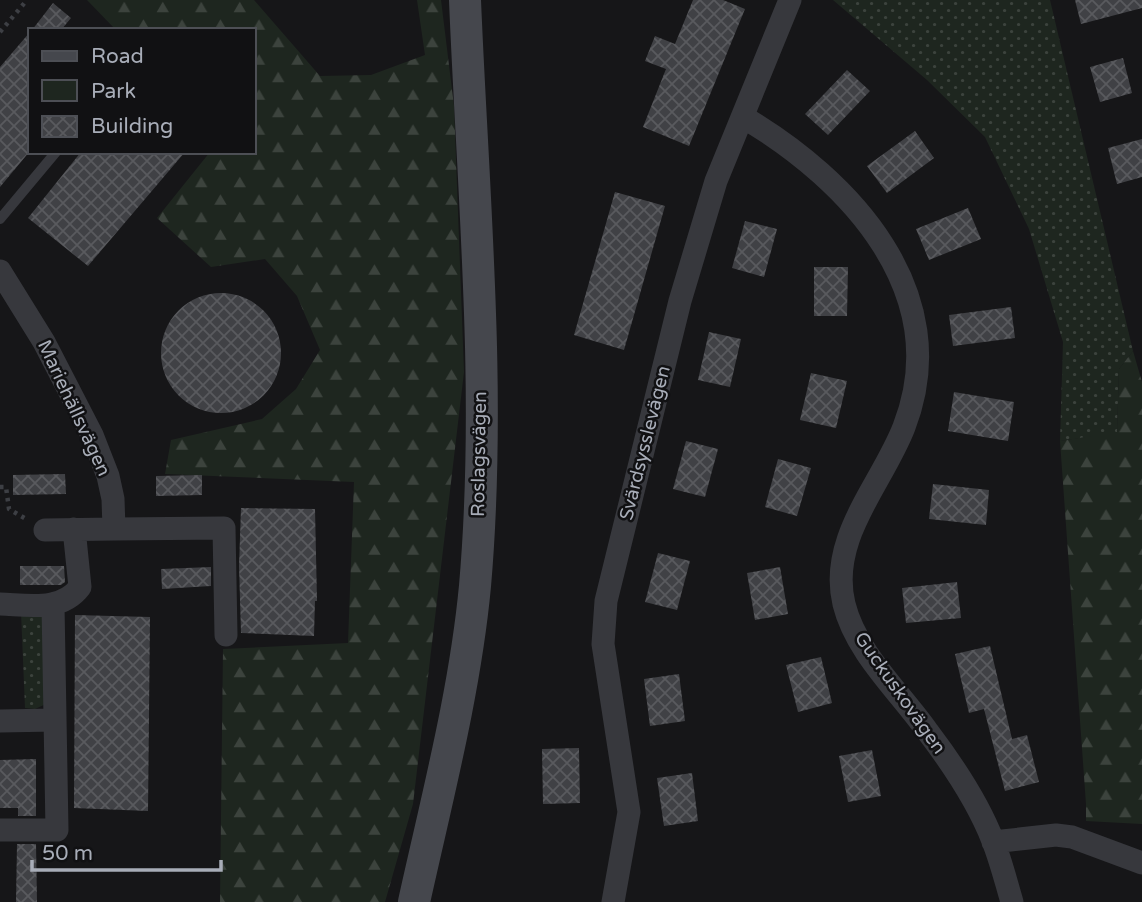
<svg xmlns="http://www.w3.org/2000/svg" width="1142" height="902" font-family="'Varela Round',sans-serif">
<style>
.green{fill:url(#green-dots)}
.forest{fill:url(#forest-firs)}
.building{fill:url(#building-cross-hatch)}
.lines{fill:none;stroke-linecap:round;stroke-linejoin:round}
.path{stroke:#3d3f44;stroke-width:4.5;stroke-dasharray:3.5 5;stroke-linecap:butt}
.lane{stroke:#37383d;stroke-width:10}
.street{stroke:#37383d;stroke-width:23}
.secondary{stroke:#45474d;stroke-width:32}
.labels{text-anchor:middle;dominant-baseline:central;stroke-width:5;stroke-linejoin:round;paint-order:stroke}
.street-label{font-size:19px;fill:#a8adb8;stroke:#111113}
</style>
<defs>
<pattern id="green-dots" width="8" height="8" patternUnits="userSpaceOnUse" patternTransform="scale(1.75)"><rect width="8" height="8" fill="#1e261f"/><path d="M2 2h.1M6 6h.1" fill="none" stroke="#3c433d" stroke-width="1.8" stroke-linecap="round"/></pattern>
<pattern id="forest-firs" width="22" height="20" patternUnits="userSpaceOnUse" patternTransform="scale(1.75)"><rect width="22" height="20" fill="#1e261f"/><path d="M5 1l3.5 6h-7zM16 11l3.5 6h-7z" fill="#3c433d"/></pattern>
<pattern id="building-cross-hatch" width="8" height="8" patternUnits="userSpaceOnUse" patternTransform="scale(1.75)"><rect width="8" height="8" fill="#404145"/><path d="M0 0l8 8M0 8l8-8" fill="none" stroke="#595a5e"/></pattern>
</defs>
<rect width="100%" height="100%" fill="#161618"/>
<path class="green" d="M833 0H1050L1133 351 1119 369 1117 433 1060 441 1063 342 1029 229 985 137 927 80Z
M21 612 42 613 48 703 35 709 25 708Z"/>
<path class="forest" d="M87 0H254L320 76 371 75 425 55 417 0H441L454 106 464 372 413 804 385 902H220L223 649 348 643 354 482 165 474 171 440 262 419 296 389 320 350 297 296 265 259 211 267 157 218 210 152H254V30H116Z
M1133 351 1142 382V824L1086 821V804L1060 441 1117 432 1119 369Z"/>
<path class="building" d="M693 0H723L745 9 689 146 643 127 666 69 645 61 655 36 675 44Z
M1075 0H1142V8L1081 24Z
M53 3 71 18 61 30H32Z
M30 32V151L0 187V67Z
M1123 58 1132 93 1100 102 1090 67Z
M847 70 870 91 828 135 805 114Z
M915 131 934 158 887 193 867 166Z
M1142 139V177L1117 184 1108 148Z
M81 152H185L88 266 28 218Z
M615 192 665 206 624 350 574 335Z
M968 208 981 239 929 260 916 229Z
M745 221 777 229 764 277 732 268Z
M814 267H848L847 316H814Z
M161 353a60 60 0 1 1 120 0a60 60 0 1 1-120 0Z
M1011 307 1015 338 953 346 949 315Z
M709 332 741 339 730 387 698 380Z
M811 373 847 381 836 428 800 420Z
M954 392 1014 402 1008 441 948 431Z
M686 441 718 449 705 497 673 489Z
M778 459 811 468 797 516 765 507Z
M65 474 66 494 13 495V475Z
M202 475V495L156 496V476Z
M933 484 989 490 986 525 929 519Z
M241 508 315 509 317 601H315L314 636 241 633 239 566Z
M658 553 690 561 677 610 645 602Z
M20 566H64L65 582 61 585H20Z
M211 567V586L162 589 161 569Z
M780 567 788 614 755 620 747 573Z
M957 582 961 618 906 623 902 588Z
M75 615 150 617 148 811 74 808Z
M990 646 1012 739 1027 735 1039 782 1005 791 984 709 969 713 955 654Z
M821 657 832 703 798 712 786 665Z
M679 674 685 721 650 726 644 679Z
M579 748 580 803 543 804 542 749Z
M872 750 881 796 848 802 839 756Z
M36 759V816H18V808H0V760Z
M692 773 698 821 664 826 657 778Z
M17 844H36L37 902H16Z"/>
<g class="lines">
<path class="path" d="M0 32 27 0
M0 487H6L9 509 26 519"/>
<path class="lane" d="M0 219 56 152"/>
<path class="street" d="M743 117C850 180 956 293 904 427 882 484 828 538 844 604 856 653 900 692 928 732 953 765 978 802 993 841 1001 861 1006 882 1012 902
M0 271 44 342 92 435 108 476 113 499 114 529 45 530
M114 529 224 528 226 635
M0 604C29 605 61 612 80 587L74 529
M0 721 55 720
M0 830H57L53 605
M993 842 1056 835 1072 837 1142 863
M613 902 629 812 603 644 606 601 680 301 716 181 790 0"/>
<path class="secondary" d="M414 902C437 798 465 692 475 586 492 391 473 195 465 0"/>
</g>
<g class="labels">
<g class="street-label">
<text transform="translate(74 408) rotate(65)">Mariehällsvägen</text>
<text transform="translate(645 443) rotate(-76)">Svärdsysslevägen</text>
<text transform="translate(479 454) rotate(-89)">Roslagsvägen</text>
<text transform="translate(900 693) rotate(55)">Guckuskovägen</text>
</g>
</g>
<rect x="28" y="28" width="228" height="126" fill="#111113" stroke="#4d4f55" stroke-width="2"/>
<rect x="42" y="51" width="35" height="10" fill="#45474d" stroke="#4d4f55" stroke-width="2"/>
<text x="91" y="63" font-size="21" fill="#a8adb8">Road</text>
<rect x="42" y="80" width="35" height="21" fill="#1e261f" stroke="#4d4f55" stroke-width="2"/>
<text x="91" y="98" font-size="21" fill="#a8adb8">Park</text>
<rect x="42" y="116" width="35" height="21" fill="url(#building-cross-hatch)" stroke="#4d4f55" stroke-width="2"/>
<text x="91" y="133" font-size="21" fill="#a8adb8">Building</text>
<path d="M32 860v10h189v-10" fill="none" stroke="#a8adb8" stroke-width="3.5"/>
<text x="42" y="860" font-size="21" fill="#a8adb8" stroke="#111113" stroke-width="5" paint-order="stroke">50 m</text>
</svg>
